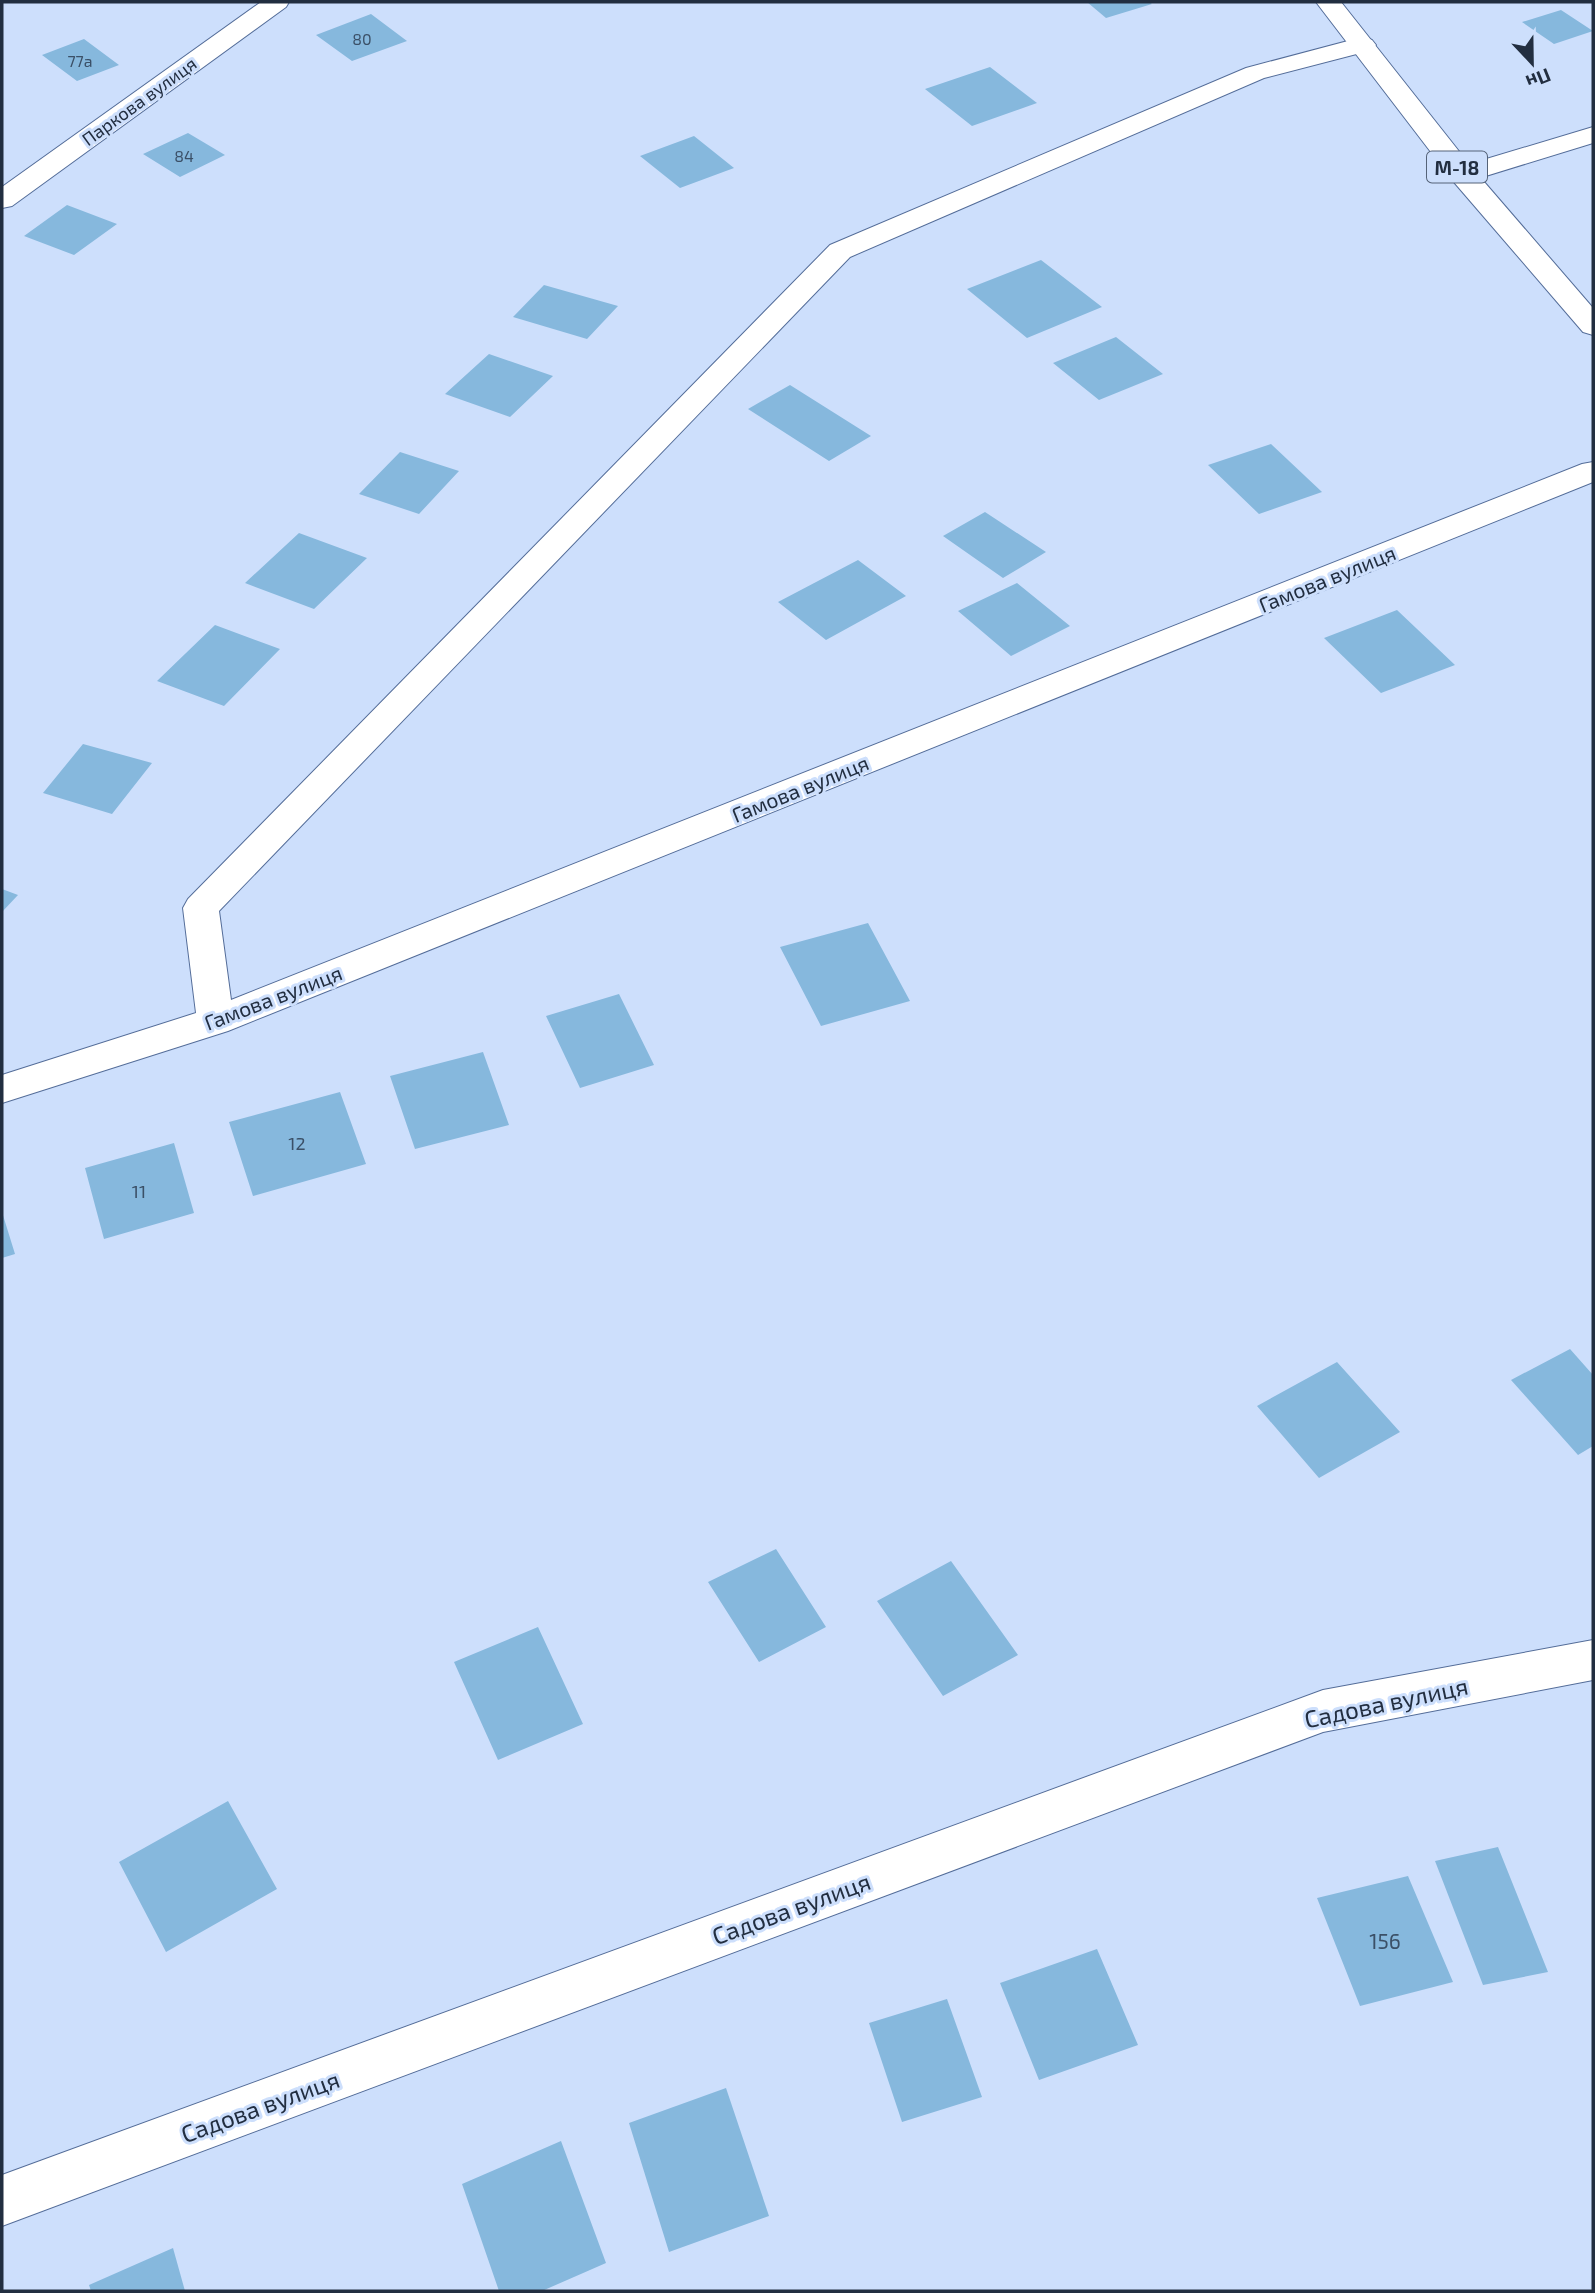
<svg xmlns="http://www.w3.org/2000/svg" width="1595" height="2293" font-family="'Exo 2',sans-serif">
<style>
.building{fill:#86b8dd}
.lines{fill:none;stroke-linecap:round;stroke-linejoin:round}
.minor-casing{stroke:#546d99;stroke-width:2}
.trunk-casing{stroke:#546d99;stroke-width:2}
.minor{fill:#fff;fill-rule:evenodd}
.trunk{fill:#fff;fill-rule:evenodd}
.labels{text-anchor:middle;dominant-baseline:central;stroke-width:6;stroke-linejoin:round;paint-order:stroke}
.far-number-label{font-size:16px;fill:#3b5067}
.far-street-label{font-size:18px;fill:#222e40;stroke:#cddffc}
.number-label{font-size:18px;fill:#3b5067}
.shield{fill:#cddffc;stroke:#556378;stroke-width:2}
.shield-label{font-size:19px;font-weight:bold;fill:#222e40}
.street-label{font-size:21px;fill:#222e40;stroke:#cddffc}
.near-number-label{font-size:21px;fill:#3b5067}
.near-street-label{font-size:24px;fill:#222e40;stroke:#cddffc}
</style>
<rect width="100%" height="100%" fill="#cddffc"/>
<path class="building" d="M1087 2H1149L1152 4 1106 18Z
M1561 10 1593 31 1554 44 1522 22Z
M371 14 407 41 352 61 316 35Z
M84 39 119 65 77 81 42 55Z
M990 67 1037 103 972 126 925 89Z
M188 133 225 155 180 177 143 154Z
M694 136 734 168 680 188 640 156Z
M67 205 117 224 74 255 24 236Z
M1041 260 1102 307 1027 338 967 289Z
M544 285 618 306 587 339 513 317Z
M1116 337 1163 374 1099 400 1053 363Z
M489 354 553 376 510 417 445 394Z
M790 385 871 436 829 461 748 409Z
M1271 444 1322 492 1259 514 1208 465Z
M400 452 459 471 419 514 359 494Z
M985 512 1046 552 1003 578 943 536Z
M299 533 367 558 314 609 245 583Z
M858 560 906 596 826 640 778 602Z
M1017 583 1070 626 1011 656 958 611Z
M1397 610 1455 665 1381 693 1324 638Z
M215 625 280 649 224 706 157 681Z
M83 744 152 763 112 814 43 793Z
M2 889 18 895 2 912Z
M868 923 910 1001 821 1026 780 947Z
M619 994 654 1065 580 1088 546 1016Z
M483 1052 509 1125 415 1149 390 1076Z
M340 1092 366 1164 253 1196 229 1122Z
M174 1143 194 1213 104 1239 85 1168Z
M2 1212 15 1254 2 1258Z
M1570 1349 1593 1375V1446L1578 1455 1511 1380Z
M1337 1362 1400 1432 1319 1478 1257 1406Z
M776 1549 826 1627 759 1662 708 1582Z
M951 1561 1018 1655 943 1696 877 1601Z
M538 1627 583 1724 498 1760 454 1662Z
M228 1801 277 1889 166 1952 119 1862Z
M1498 1847 1548 1972 1483 1985 1435 1861Z
M1408 1876 1453 1982 1360 2006 1317 1898Z
M1097 1949 1138 2045 1039 2080 1000 1983Z
M947 1999 982 2097 902 2122 869 2023Z
M726 2088 769 2216 669 2252 629 2123Z
M561 2141 606 2263 542 2291H499L462 2184Z
M173 2248 185 2291H91L89 2285Z"/>
<g class="lines">
<defs>
<path id="minor" d="M261 2H289L286 7 12 206 2 208V187Z
M1363 37 1372 40 1376 45 1372 50 1264 78 850 257 219 911 231 1000 1582 464 1593 462V482L228 1031 2 1103V1075L196 1013 183 908 188 899 830 245 1246 68Z
M1593 127V143L1463 183 1453 181 1450 175 1453 169Z
M1593 1640V1680L1323 1732 2 2226V2175L1323 1690Z"/>
<path id="trunk" d="M1316 2H1341L1473 169 1593 308V335L1583 332 1453 181Z"/>
</defs>
<use href="#minor" class="minor-casing"/>
<use href="#trunk" class="trunk-casing"/>
<use href="#minor" class="minor"/>
<use href="#trunk" class="trunk"/>
</g>
<g class="labels">
<g class="far-number-label">
<text x="362" y="38">80</text>
<text x="80" y="60">77а</text>
<text x="184" y="155">84</text>
</g>
<g class="far-street-label">
<text transform="translate(139 101) rotate(-36)">Паркова вулиця</text>
</g>
<g class="number-label">
<text x="297" y="1143">12</text>
<text x="139" y="1191">11</text>
</g>
<rect class="shield" x="1427" y="151.5" width="60" height="31" rx="5"/>
<g class="shield-label">
<text x="1457" y="167">М-18</text>
</g>
<g class="street-label">
<text transform="translate(1327 578) rotate(-22)">Гамова вулиця</text>
<text transform="translate(800 788) rotate(-22)">Гамова вулиця</text>
<text transform="translate(273 997) rotate(-21)">Гамова вулиця</text>
</g>
<g class="near-number-label">
<text x="1385" y="1940">156</text>
</g>
<g class="near-street-label">
<text transform="translate(1386 1702) rotate(-12)">Садова вулиця</text>
<text transform="translate(791 1908) rotate(-20)">Садова вулиця</text>
<text transform="translate(260 2106) rotate(-20)">Садова вулиця</text>
</g>
</g>
<rect width="1595" height="2293" fill="none" stroke="#222e40" stroke-width="7"/>
<g transform="translate(1532 63) rotate(158)" stroke="#cddffc" stroke-width="5" paint-order="stroke">
<path d="M0-5L12 26L0 18L-12 26Z" fill="#222e40"/>
<text y="-10" font-size="19" font-weight="bold" text-anchor="middle" fill="#222e40">Пн</text>
</g>
</svg>
